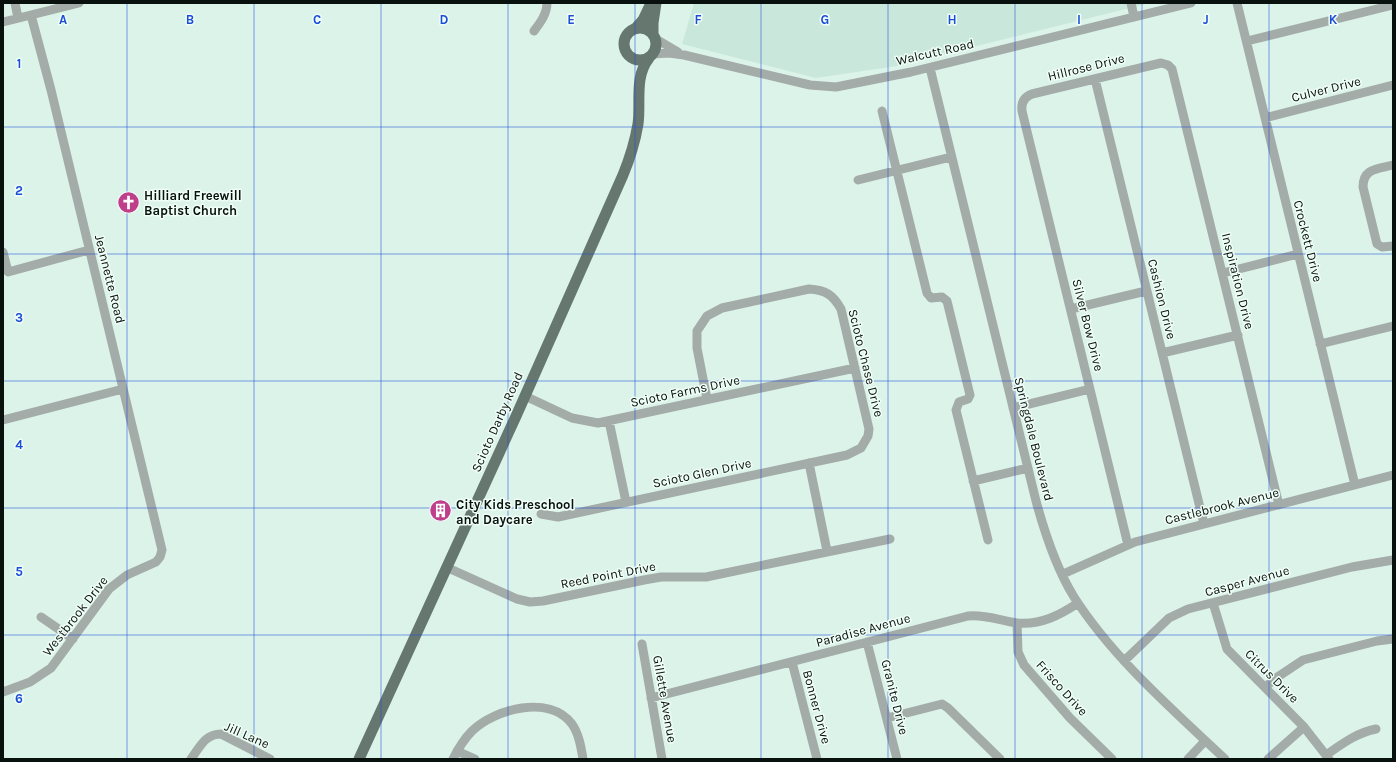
<svg xmlns="http://www.w3.org/2000/svg" width="1396" height="762" font-family="Karla,sans-serif">
<style>
.built{fill:#c9e8db}
.lines{fill:none;stroke-linecap:round;stroke-linejoin:round}
.minor{stroke:#a3aca8;stroke-width:9}
.major{stroke:#66776f;stroke-width:11}
.grid{fill:none;stroke:#1d4ed8;stroke-width:1;stroke-opacity:0.55}
.labels{text-anchor:middle;dominant-baseline:central;stroke-width:3;stroke-linejoin:round;paint-order:stroke}
.street-label{font-size:13px;fill:#09110e;stroke:#f0fef8}
.poi-label{font-size:13px;font-weight:bold;fill:#09110e;stroke:#f0fef8;text-anchor:start}
.grid-label{font-size:13px;text-anchor:middle;font-weight:bold;fill:#1d4ed8;stroke:#f0fef8;stroke-width:3;stroke-linejoin:round;paint-order:stroke}
</style>
<rect width="100%" height="100%" fill="#dcf3e9"/>
<path class="built" d="M694 3H1146V4L897 66 816 78 682 44Z"/>
<g class="lines">
<path class="minor" d="M15 3 18 18
M1131 3 1134 17
M1237 3 1355 485
M3 22 79 3
M534 31C540 23 547 14 547 3
M656 39 678 52
M1247 41 1393 5
M653 54 669 53 684 55 810 85 836 87 911 72 1191 3
M930 68 1036 501C1045 534 1056 568 1074 597 1113 658 1172 709 1225 759
M1095 79 1204 524
M882 111 927 293 931 298 942 297 947 301 970 395 968 399 959 402 956 410 988 540
M1265 118 1393 85
M1393 165C1378 169 1363 168 1363 187L1377 244 1382 247 1393 246
M858 180 951 157
M3 252 8 272 89 250
M1223 273 1298 254
M1071 309 1146 291
M1320 344 1393 326
M1162 353 1238 335
M525 396 572 418 598 423 855 368
M1013 408 1090 389
M3 420 123 389
M609 421 626 502
M809 463 827 551
M973 481 1028 468
M541 514 558 517 847 455 861 448 868 436 869 429 841 309C833 295 826 290 809 289L722 308 707 316 697 331V348L707 399
M1128 545 1022 111C1021 103 1024 97 1032 94L1161 63 1168 65 1172 69 1279 505
M446 567 517 599 530 602 543 601 644 580 661 577H706L890 539
M1063 574 1135 542 1393 475
M1213 603 1227 649 1304 727 1329 759
M41 617 73 639
M1017 623 1018 652 1024 665 1070 718 1112 759
M867 642 897 759
M642 644 662 759
M1124 661 1169 618 1188 609 1352 567 1393 560
M792 662 817 759
M1266 687 1273 680 1303 660 1377 641 1393 639
M3 692 30 682 51 668 109 589 127 575 156 562 160 557 162 550 51 90 31 15
M651 698 968 616C986 614 1000 621 1018 623 1041 625 1060 615 1078 603
M887 718 942 704 948 708 1000 759
M457 751 475 759
M1326 755C1342 744 1356 733 1376 729
M191 759C200 747 205 734 221 734L270 759
M453 759C458 749 464 739 472 731 495 709 549 694 572 724 579 734 581 747 583 759
M1188 759 1205 741
M1268 759 1304 727"/>
<path class="major" d="M624 44a16 16 0 1 1 32 0a16 16 0 1 1-32 0Z
M635 29 643 20 651 3
M653 34V23L656 3
M359 759 517 414 623 175C630 158 635 142 638 124 641 102 634 77 649 58"/>
</g>
<path class="grid" d="M127 3V759M254 3V759M381 3V759M508 3V759M635 3V759M761 3V759M888 3V759M1015 3V759M1142 3V759M1269 3V759M3 127H1393M3 254H1393M3 381H1393M3 508H1393M3 635H1393"/>
<defs>
<symbol id="church-disc" viewBox="-11 -11 22 22"><circle r="9.5" fill="#bf3f8b" stroke="#f0fef8"/><path d="M-1.2-6h2.4v3.5h3.3v2.4h-3.3V6h-2.4V-.1h-3.3v-2.4h3.3Z" fill="#fff"/></symbol>
<symbol id="building-disc" viewBox="-11 -11 22 22"><circle r="9.5" fill="#bf3f8b" stroke="#f0fef8"/><path d="M-4-6H4V6H1V3H-1V6H-4ZM-2.5-4.3h1.7v1.8h-1.7ZM.8-4.3h1.7v1.8H.8ZM-2.5-1h1.7V.8h-1.7ZM.8-1h1.7V.8H.8Z" fill="#fff"/></symbol>
</defs>
<g fill-rule="evenodd">
<use href="#church-disc" x="116" y="190" width="25" height="25"/>
<use href="#building-disc" x="428" y="498" width="25" height="25"/>
</g>
<g class="labels">
<g class="street-label">
<text transform="translate(935 52) rotate(-13)">Walcutt Road</text>
<text transform="translate(1086 67) rotate(-14)">Hillrose Drive</text>
<text transform="translate(1326 89) rotate(-14)">Culver Drive</text>
<text transform="translate(1308 241) rotate(76)">Crockett Drive</text>
<text transform="translate(110 279) rotate(76)">Jeannette Road</text>
<text transform="translate(1238 281) rotate(76)">Inspiration Drive</text>
<text transform="translate(1162 299) rotate(76)">Cashion Drive</text>
<text transform="translate(1088 325) rotate(76)">Silver Bow Drive</text>
<text transform="translate(866 363) rotate(76)">Scioto Chase Drive</text>
<text transform="translate(685 391) rotate(-12)">Scioto Farms Drive</text>
<text transform="translate(497 422) rotate(-66)">Scioto Darby Road</text>
<text transform="translate(1034 439) rotate(76)">Springdale Boulevard</text>
<text transform="translate(702 473) rotate(-12)">Scioto Glen Drive</text>
<text transform="translate(1222 506) rotate(-14)">Castlebrook Avenue</text>
<text transform="translate(608 575) rotate(-11)">Reed Point Drive</text>
<text transform="translate(1247 581) rotate(-15)">Casper Avenue</text>
<text transform="translate(75 616) rotate(-52)">Westbrook Drive</text>
<text transform="translate(863 630) rotate(-15)">Paradise Avenue</text>
<text transform="translate(1272 676) rotate(45)">Citrus Drive</text>
<text transform="translate(1062 688) rotate(48)">Frisco Drive</text>
<text transform="translate(895 697) rotate(76)">Granite Drive</text>
<text transform="translate(665 699) rotate(80)">Gillette Avenue</text>
<text transform="translate(817 707) rotate(75)">Bonner Drive</text>
<text transform="translate(247 735) rotate(24)">Jill Lane</text>
</g>
<g class="poi-label">
<text x="144" y="195">Hilliard Freewill<tspan x="144" dy="15">Baptist Church</tspan></text>
<text x="456" y="504">City Kids Preschool<tspan x="456" dy="15">and Daycare</tspan></text>
</g>
</g>
<g class="grid-label">
<text x="63" y="24">A</text>
<text x="190" y="24">B</text>
<text x="317" y="24">C</text>
<text x="444" y="24">D</text>
<text x="571" y="24">E</text>
<text x="698" y="24">F</text>
<text x="825" y="24">G</text>
<text x="952" y="24">H</text>
<text x="1079" y="24">I</text>
<text x="1206" y="24">J</text>
<text x="1333" y="24">K</text>
<text x="19" y="68">1</text>
<text x="19" y="195">2</text>
<text x="19" y="322">3</text>
<text x="19" y="449">4</text>
<text x="19" y="576">5</text>
<text x="19" y="703">6</text>
</g>
<rect width="1396" height="762" fill="none" stroke="#09110e" stroke-width="8"/>
</svg>
